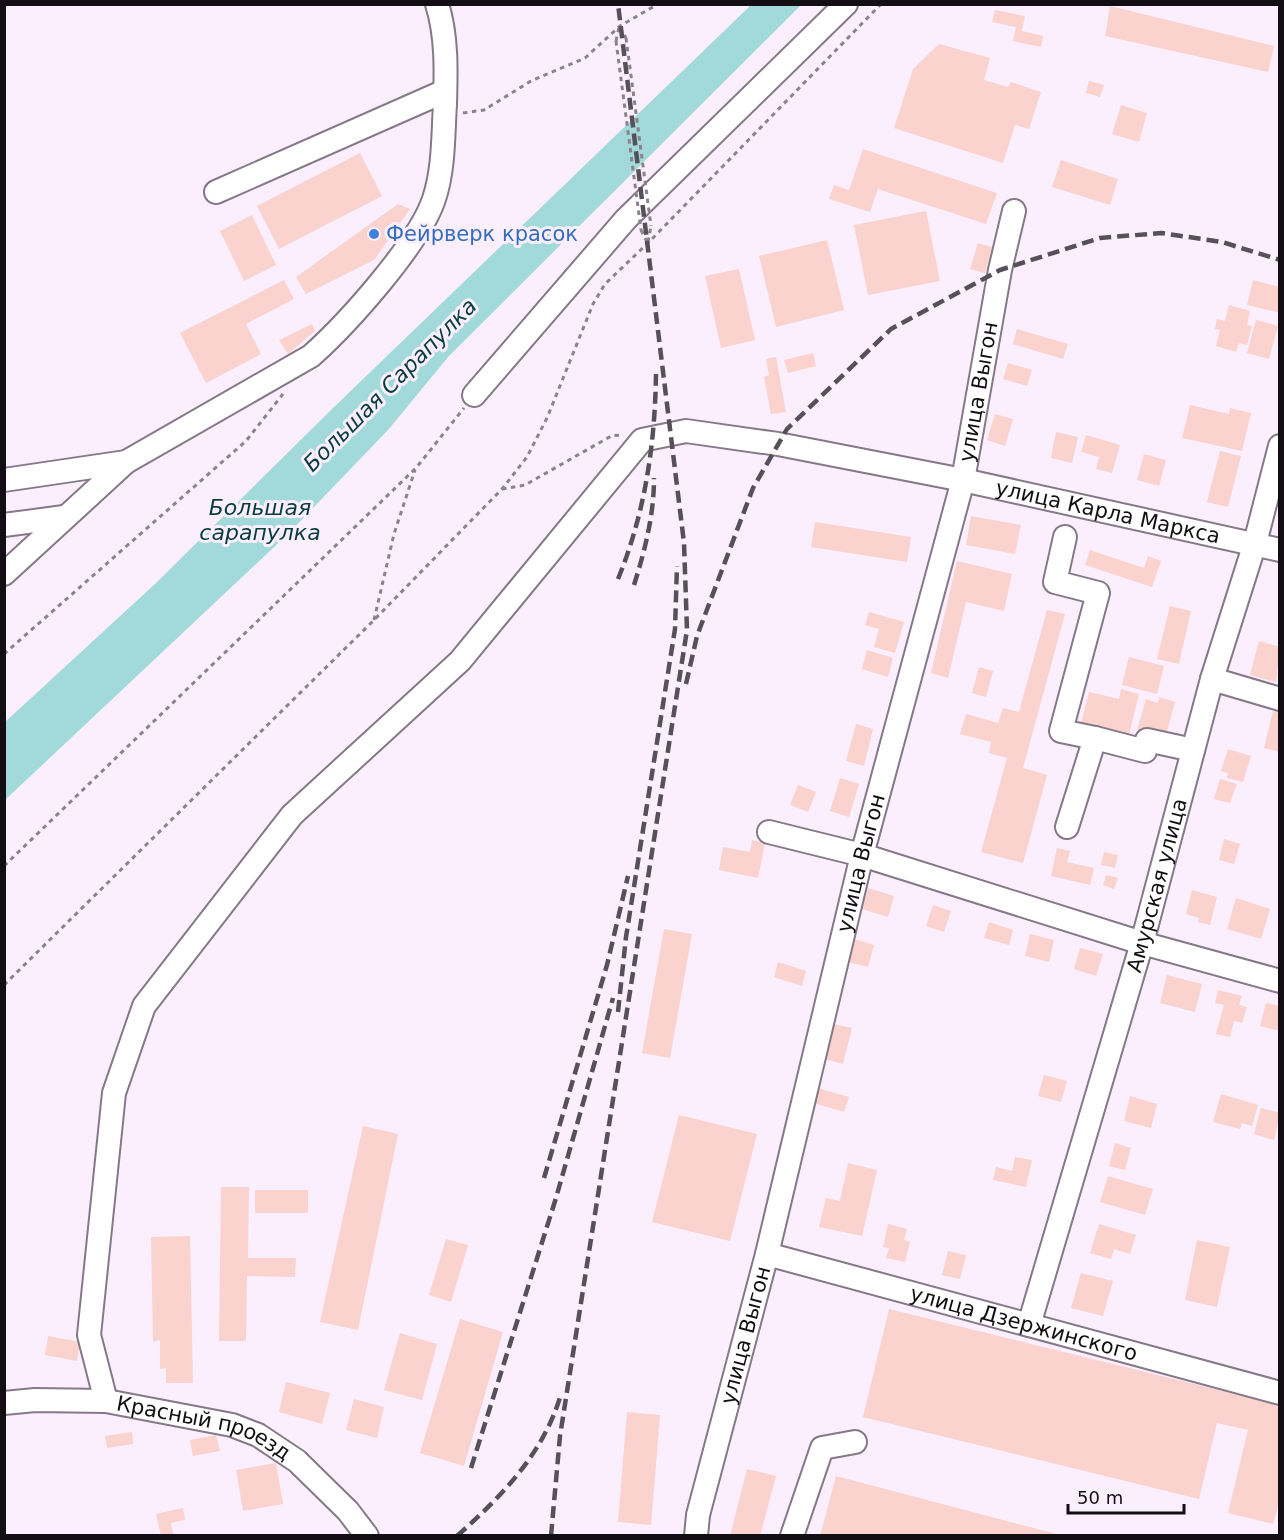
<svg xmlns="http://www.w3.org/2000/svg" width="1284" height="1540" font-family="'DejaVu Sans',sans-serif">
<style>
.water{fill:#a2d9da}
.building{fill:#fad2ce}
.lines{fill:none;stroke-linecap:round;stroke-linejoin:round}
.minor-casing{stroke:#857888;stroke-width:26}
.path{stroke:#8a828c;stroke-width:3;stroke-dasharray:4.5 4.5;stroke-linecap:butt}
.minor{stroke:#fff;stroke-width:22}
.rail{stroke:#565058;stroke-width:4.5;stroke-dasharray:12 6;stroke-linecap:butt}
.path-bridge{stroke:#8a828c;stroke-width:3;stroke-dasharray:4.5 4.5;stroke-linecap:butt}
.shop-dot{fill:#3f7fe0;stroke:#fbeffe;stroke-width:2}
.labels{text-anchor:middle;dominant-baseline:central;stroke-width:6;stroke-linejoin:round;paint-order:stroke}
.shop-label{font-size:21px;fill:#366cbe;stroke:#fbeffe;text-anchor:start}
.street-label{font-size:21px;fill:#120e13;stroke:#fbeffe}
.water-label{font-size:22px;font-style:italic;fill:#073d3d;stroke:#fbeffe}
</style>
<rect width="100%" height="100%" fill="#fbeffe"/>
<path class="water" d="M751 5H801L449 356 388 430 288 534 5 800V722L155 584 333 408Z"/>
<path class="building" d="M1110 6 1274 46 1268 72 1105 36Z
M995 10 1025 16 1022 31 1043 36 1041 47 1013 41 1016 27 992 22Z
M939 44 990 58 984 80 1008 87 1011 82 1041 92 1029 129 1015 125 1003 163 894 128 913 69Z
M1089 81 1104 85 1100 97 1086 93Z
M1121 105 1147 113 1139 142 1112 134Z
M863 149 997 193 986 224 878 189 870 212 829 199 834 185 849 190Z
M360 153 382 196 279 249 257 206Z
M1061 160 1118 179 1110 205 1052 187Z
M398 204 410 209 374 260 306 294 296 277Z
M926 211 940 281 868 295 854 225Z
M252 215 276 265 244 281 220 231Z
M827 240 844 310 776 327 759 256Z
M978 243 992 247 985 273 970 269Z
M739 269 755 340 721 348 705 276Z
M284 280 294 299 246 324 261 354 206 383 180 333Z
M1253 280 1280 287V313L1247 305Z
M1229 305 1250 311 1247 325 1252 326 1247 345 1239 343 1236 352 1216 346 1220 330 1215 329 1217 319 1225 321Z
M1256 320 1278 326 1269 359 1247 353Z
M312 324 315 331 288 354 279 340Z
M1017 329 1068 344 1063 359 1013 344Z
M813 353 816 366 788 373 784 360Z
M776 357 786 412 771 414 764 377 769 375 766 359Z
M1008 363 1032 370 1027 386 1003 379Z
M1190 405 1229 414 1230 408 1251 413 1242 451 1182 438Z
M995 414 1013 419 1005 446 987 440Z
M1056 432 1078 437 1072 463 1051 458Z
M1086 435 1120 445 1112 473 1096 469 1099 457 1081 452Z
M1220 451 1241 456 1228 507 1207 502Z
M1144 454 1166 460 1159 486 1137 480Z
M971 516 1021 525 1015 554 966 545Z
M815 522 911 537 907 562 811 547Z
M1090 550 1144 568 1148 556 1161 561 1152 587 1085 565Z
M957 561 1012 574 1004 611 966 602 948 678 931 673Z
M1170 606 1191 611 1179 664 1157 659Z
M1047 610 1065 614 1023 768 1047 775 1023 863 981 852 1007 758 989 753 991 742 960 734 966 714 998 723 1003 708 1019 712Z
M869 612 904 622 895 653 874 647 879 629 865 625Z
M1259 641 1280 647 1276 682 1250 675Z
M867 650 893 658 888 677 862 669Z
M1129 657 1164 666 1157 694 1122 685Z
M979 667 993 671 986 697 972 693Z
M1121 689 1139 694 1128 739 1080 727 1089 692 1119 699Z
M1159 697 1175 702 1165 738 1137 730 1146 699 1158 703Z
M1273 711 1280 713V752L1264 748Z
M856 724 873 729 864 766 846 761Z
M1228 749 1251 756 1243 782 1227 778 1228 773 1221 771Z
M840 778 859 784 849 817 830 811Z
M1220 779 1237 784 1230 803 1214 799Z
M798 785 816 792 808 812 790 805Z
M1224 839 1240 844 1234 864 1219 860Z
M752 840 765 843 758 878 719 870 723 847 750 852Z
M1057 848 1070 851 1067 862 1094 868 1090 885 1051 876Z
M1104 852 1118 855 1115 868 1101 865Z
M1106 875 1118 878 1114 889 1103 885Z
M868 888 894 896 888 917 862 909Z
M1192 890 1217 897 1210 925 1198 922 1199 918 1186 914Z
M1236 898 1270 909 1261 939 1227 929Z
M933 905 951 911 944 932 926 926Z
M989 922 1013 930 1009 945 984 938Z
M664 929 692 934 670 1058 642 1053Z
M1030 934 1054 940 1049 962 1025 956Z
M854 939 874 945 868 967 848 962Z
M1080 948 1103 954 1096 976 1074 969Z
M778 962 806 971 802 986 774 977Z
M1167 975 1202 984 1195 1012 1160 1003Z
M1218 990 1242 996 1239 1005 1247 1007 1242 1023 1234 1021 1230 1037 1216 1034 1224 1005 1215 1003Z
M1266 1003 1280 1006V1031L1260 1026Z
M830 1023 852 1028 843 1064 821 1058Z
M1044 1075 1067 1081 1061 1102 1038 1096Z
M814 1087 849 1097 844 1112 810 1102Z
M1221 1094 1258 1105 1252 1126 1242 1123 1240 1129 1213 1122Z
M1130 1096 1157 1104 1151 1128 1124 1121Z
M1261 1108 1280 1113 1274 1140 1254 1134Z
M679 1115 757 1134 730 1241 652 1222Z
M363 1126 398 1134 358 1330 320 1322Z
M1115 1143 1131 1148 1125 1170 1109 1166Z
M1015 1157 1032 1160 1026 1187 993 1180 996 1167 1012 1171Z
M848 1163 877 1170 862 1236 819 1227 826 1198 840 1201Z
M1108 1176 1153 1189 1145 1215 1100 1202Z
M221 1187H249L248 1258H296L295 1277 247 1276 246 1341H219Z
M255 1190H308V1213H255Z
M888 1224 907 1229 904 1240 910 1242 905 1262 886 1258 889 1248 883 1247Z
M1099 1224 1136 1235 1130 1254 1114 1249 1111 1259 1090 1253Z
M190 1236 193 1383H166V1368L160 1369V1340L153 1342 151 1237Z
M446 1239 468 1245 451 1302 429 1295Z
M1197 1240 1230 1247 1217 1307 1185 1300Z
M948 1251 966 1255 960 1279 942 1275Z
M1081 1273 1113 1281 1103 1316 1071 1308Z
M889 1309 1280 1405V1499L1273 1524 1228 1513 1248 1430 1217 1423 1199 1499 863 1417Z
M460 1319 503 1332 464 1466 420 1453Z
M400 1333 437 1344 422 1400 384 1390Z
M48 1336 80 1342 77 1361 45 1355Z
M286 1382 330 1393 322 1424 279 1412Z
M354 1399 384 1407 377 1438 346 1430Z
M627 1412 660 1415 651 1525 618 1522Z
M132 1432 133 1444 107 1448 105 1436Z
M216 1435 220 1451 193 1456 190 1440Z
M276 1463 283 1504 243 1511 236 1470Z
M747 1469 776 1476 760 1536H730Z
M836 1476 1060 1535V1536H820Z
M183 1508 185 1520 171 1523 174 1536H161L156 1514Z"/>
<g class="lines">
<defs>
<g id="minor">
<path d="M216 192 445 91"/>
<path d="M474 395 626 219 846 4"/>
<path d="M4 480 126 462 311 356C347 324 419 244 434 199 444 169 443 135 445 104 446 70 447 36 437 4"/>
<path d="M4 525 64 517"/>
<path d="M1065 537 1055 582 1098 593 1061 731 1095 738 1067 827"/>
<path d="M4 574 126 462"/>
<path d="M1212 679 1280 699"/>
<path d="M1095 738 1145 751 1147 740 1193 750"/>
<path d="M769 832 862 855 1142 943 1280 981"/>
<path id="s1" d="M767 1254 1280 1393"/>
<path id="s2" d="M1029 1325 1142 943 1212 679 1255 543 1280 446"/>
<path id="s3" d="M106 1401 89 1335 114 1093 144 1006 292 815 460 661 642 440 686 431 778 444 963 480 1280 550"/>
<path id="s4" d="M4 1403 35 1400 106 1401 232 1425 258 1435 297 1461 348 1511 367 1536"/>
<path id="s5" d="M696 1536 698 1515 767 1254 862 855 963 480 1000 270 1014 211"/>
<path d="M792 1536 822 1448 855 1442"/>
</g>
</defs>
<use href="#minor" class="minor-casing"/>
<path class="path" d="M620 27 626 38
M616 41 619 27
M463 113 484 110 531 81 585 58 620 26 658 4
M641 230 647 242
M648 242 651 226
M502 489 525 485 613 435 623 436
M374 620 394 534 415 470
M4 654 246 441 283 394
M4 866 416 468 464 408
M4 985 373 621 502 489 527 457 547 418 593 304 605 284 648 243 881 4"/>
<use href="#minor" class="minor"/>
<path class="rail" d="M618 579C645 513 655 445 656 374
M634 585C645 550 654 515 654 478
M686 684 697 636 753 488 787 429 891 329 1000 270 1100 238 1161 233 1222 242 1280 260
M618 1012 626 937 675 629 677 566
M544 1178 607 965 628 876
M471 1468 556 1198 613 998
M457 1536C502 1496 544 1453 561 1394
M551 1536 560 1436 687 630 684 543 618 4"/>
<path class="path-bridge" d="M626 38 651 226
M616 41 641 230"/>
</g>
<circle class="shop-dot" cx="374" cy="234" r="6"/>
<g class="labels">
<g class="shop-label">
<text x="386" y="234">Фейрверк красок</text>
</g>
<g class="street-label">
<text stroke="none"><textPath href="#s5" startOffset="1179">улица Выгон</textPath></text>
<text stroke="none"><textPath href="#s3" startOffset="1634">улица Карла Маркса</textPath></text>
<text stroke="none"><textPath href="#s5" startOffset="693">улица Выгон</textPath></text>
<text stroke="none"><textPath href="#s2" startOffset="458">Амурская улица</textPath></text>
<text stroke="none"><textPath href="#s1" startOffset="266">улица Дзержинского</textPath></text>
<text stroke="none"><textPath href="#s5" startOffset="207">улица Выгон</textPath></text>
<text stroke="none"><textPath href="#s4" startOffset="204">Красный проезд</textPath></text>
</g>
<g class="water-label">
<text transform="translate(390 385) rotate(-45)">Большая Сарапулка</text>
<text x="260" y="507">Большая<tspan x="260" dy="25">сарапулка</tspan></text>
</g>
</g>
<rect width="1284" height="1540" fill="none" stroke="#120e13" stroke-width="12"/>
<path d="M1068 1504v9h116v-9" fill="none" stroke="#120e13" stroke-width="3"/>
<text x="1077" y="1504" font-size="18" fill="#120e13" stroke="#fbeffe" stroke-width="4.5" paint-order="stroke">50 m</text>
</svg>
